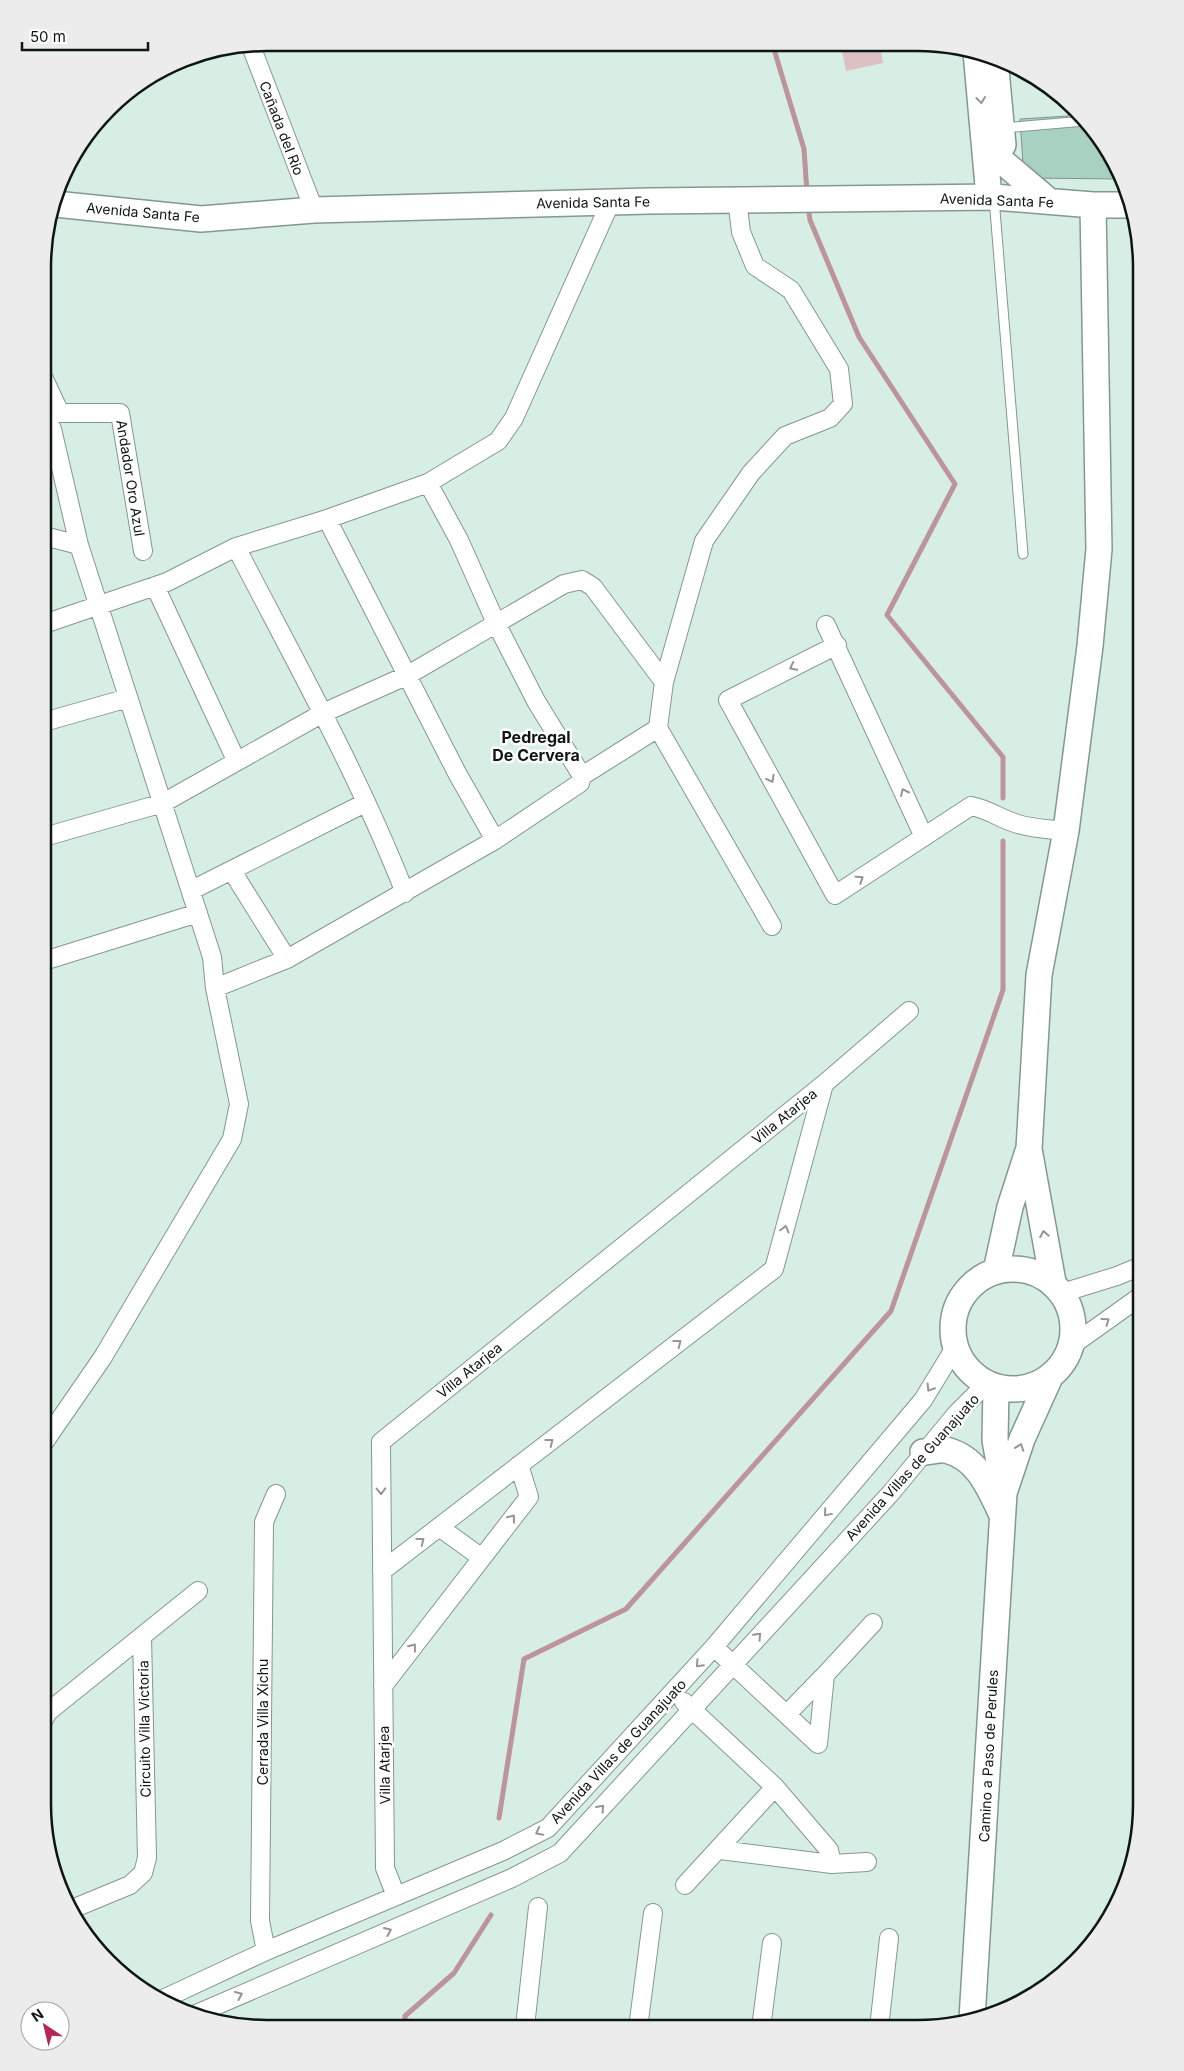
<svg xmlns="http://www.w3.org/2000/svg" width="1184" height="2071" font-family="Inter,sans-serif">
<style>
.green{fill:#ddc0c4}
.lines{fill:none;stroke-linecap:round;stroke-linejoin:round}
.stream{stroke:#bc949a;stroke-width:5}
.building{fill:#a8d1c2;stroke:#81968e}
.lane-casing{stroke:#839890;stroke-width:11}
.street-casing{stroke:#839890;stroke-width:20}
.secondary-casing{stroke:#839890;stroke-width:28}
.lane{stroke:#fff;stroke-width:9}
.street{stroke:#fff;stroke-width:18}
.secondary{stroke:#fff;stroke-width:25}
.oneway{stroke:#939695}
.labels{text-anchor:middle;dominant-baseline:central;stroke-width:5;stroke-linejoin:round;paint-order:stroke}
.street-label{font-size:14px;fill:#0e1613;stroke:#fff}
.quarter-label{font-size:16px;font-weight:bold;fill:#0e1613;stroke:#fff}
.rim{fill:none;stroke:#0e1613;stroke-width:2.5}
</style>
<rect width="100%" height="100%" fill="#d7eee5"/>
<path class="green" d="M841 46H880L883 63 846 71Z"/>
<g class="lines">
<path class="stream" d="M773 46 804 149 807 193
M808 206 810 220 859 337 955 484 887 615 1003 757V798
M499 1818 524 1659 626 1609 891 1311 1003 990V841
M405 2027V2016L454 1973 491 1915"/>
</g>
<path class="building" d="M1066 99 1103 142 1122 179 1024 178 1020 119 1068 116Z"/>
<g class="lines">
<defs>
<path id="lane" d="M1003 128 1085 121
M994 198 1023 554"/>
<path id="street" d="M251 46 314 210
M44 379 60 413H120L143 551
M428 483 459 540 496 623 536 701 582 776
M327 519 457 773 495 840
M44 536 79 545
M236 547C295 661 358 773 405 893
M155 586 236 760
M44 624 167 582 236 547 327 519 428 483 498 441 514 418 611 201
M826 625 924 837
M837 645 728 700 835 895 971 806C991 810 998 818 1015 823 1031 829 1049 829 1066 831
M664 682 704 541 751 473 785 436 830 418 843 404 839 369 791 290 755 266 741 232 737 199
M44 722 128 698
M44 837 163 803 323 713 408 675 564 584 582 580 593 587 664 682 658 728 772 926
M232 871 287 959
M192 890 365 803
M44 961 198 913
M215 988 287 959 495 840 580 783 582 776 658 728
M824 1084 909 1011
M1062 1293 1117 1276 1141 1266
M1071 1346 1141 1296
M43 1444 103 1357 232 1139 239 1104 215 988 212 957 79 545 52 429 44 417
M439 1527 482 1558
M382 1571 774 1269 824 1084 381 1442 385 1868 396 1896
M714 1647 818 1744 825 1675 873 1623
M383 1686 529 1497 519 1465
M684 1702 775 1787 829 1850 832 1864 720 1850
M787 1714 825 1675
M43 1721 48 1712 198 1591
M832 1864 867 1862
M685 1885 775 1787
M72 1909 130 1885 143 1873 147 1858 142 1636
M266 1951 260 1921 264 1522 276 1494
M161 2000 266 1951 503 1851 548 1828 714 1647 923 1400 956 1346
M194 2015 512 1878 560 1853 890 1494 957 1413 987 1383
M525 2027 538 1907
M638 2028 653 1913
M761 2028 772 1943
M879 2028 889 1938"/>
<path id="secondary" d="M976 52 989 197
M995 59 1003 145
M1004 163 1049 201
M55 204 201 219 314 210 649 201 994 197 1093 205H1131
M953 1329a60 60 0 1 1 120 0a60 60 0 1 1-120 0Z
M996 1271 1010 1207 1028 1151
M1053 1282 1029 1149 1039 975 1066 831 1090 646 1099 549 1093 205
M996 1387 995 1440 1004 1490
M923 1452C930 1452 940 1449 946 1450 978 1458 989 1488 1002 1515
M972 2019 1004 1493 1022 1439 1050 1377"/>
</defs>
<use href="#lane" class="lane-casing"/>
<use href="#street" class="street-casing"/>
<use href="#secondary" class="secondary-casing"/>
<use href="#lane" class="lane"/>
<use href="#street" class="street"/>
<use href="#secondary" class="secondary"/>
</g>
<defs><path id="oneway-chevron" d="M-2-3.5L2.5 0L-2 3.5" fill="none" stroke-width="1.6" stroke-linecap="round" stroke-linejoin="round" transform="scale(1.25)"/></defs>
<g class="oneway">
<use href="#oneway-chevron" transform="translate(981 100) rotate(83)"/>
<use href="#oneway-chevron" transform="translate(793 667) rotate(153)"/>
<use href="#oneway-chevron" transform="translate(771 779) rotate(61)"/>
<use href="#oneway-chevron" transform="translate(904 792) rotate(-114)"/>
<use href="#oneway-chevron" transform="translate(860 879) rotate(-33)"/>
<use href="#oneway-chevron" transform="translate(785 1229) rotate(-75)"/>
<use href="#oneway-chevron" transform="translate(1044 1234) rotate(-100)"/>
<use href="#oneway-chevron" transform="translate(1106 1321) rotate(-36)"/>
<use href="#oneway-chevron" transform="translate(678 1343) rotate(-38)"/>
<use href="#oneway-chevron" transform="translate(930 1388) rotate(122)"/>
<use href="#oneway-chevron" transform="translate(550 1442) rotate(-38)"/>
<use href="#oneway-chevron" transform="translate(1020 1447) rotate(-71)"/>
<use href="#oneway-chevron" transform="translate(381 1491) rotate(89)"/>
<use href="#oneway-chevron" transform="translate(827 1513) rotate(130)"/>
<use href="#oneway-chevron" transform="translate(512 1518) rotate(-52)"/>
<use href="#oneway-chevron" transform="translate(421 1541) rotate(-38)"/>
<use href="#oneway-chevron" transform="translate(758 1636) rotate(-47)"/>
<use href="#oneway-chevron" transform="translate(413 1647) rotate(-52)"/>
<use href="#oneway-chevron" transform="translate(699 1664) rotate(133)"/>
<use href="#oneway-chevron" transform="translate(601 1808) rotate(-48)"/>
<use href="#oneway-chevron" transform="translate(539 1832) rotate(153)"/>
<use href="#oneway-chevron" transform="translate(388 1931) rotate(-23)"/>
<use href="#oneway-chevron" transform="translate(239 1995) rotate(-24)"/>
</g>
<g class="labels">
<g class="street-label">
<text transform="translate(282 128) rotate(69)">Cañada del Rio</text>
<text transform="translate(997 200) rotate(2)">Avenida Santa Fe</text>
<text transform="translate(593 202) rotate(-1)">Avenida Santa Fe</text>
<text transform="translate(143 212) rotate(5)">Avenida Santa Fe</text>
<text transform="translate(131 478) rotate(81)">Andador Oro Azul</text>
<text transform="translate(784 1116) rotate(-39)">Villa Atarjea</text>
<text transform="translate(469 1370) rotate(-39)">Villa Atarjea</text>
<text transform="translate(912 1467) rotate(-48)">Avenida Villas de Guanajuato</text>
<text transform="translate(262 1722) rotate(-90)">Cerrada Villa Xichu</text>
<text transform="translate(144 1729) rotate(-91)">Circuito Villa Victoria</text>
<text transform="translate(618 1751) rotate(-47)">Avenida Villas de Guanajuato</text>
<text transform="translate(988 1756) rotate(-87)">Camino a Paso de Perules</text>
<text transform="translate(384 1765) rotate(-91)">Villa Atarjea</text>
</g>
<g class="quarter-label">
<text x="536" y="737">Pedregal<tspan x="536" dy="18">De Cervera</tspan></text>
</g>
</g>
<path d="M0 0H1184V2071H0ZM267 51H917A216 216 0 0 1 1133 267V1804A216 216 0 0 1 917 2020H267A216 216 0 0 1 51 1804V267A216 216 0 0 1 267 51Z" fill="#ececec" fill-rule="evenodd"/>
<path class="rim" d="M267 51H917A216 216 0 0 1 1133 267V1804A216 216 0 0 1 917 2020H267A216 216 0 0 1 51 1804V267A216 216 0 0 1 267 51Z"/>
<g transform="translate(45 2026) rotate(325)"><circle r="24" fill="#ffffff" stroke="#9fa2a1"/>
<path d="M0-4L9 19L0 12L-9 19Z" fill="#b62652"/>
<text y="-8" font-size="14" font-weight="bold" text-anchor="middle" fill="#0e1613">N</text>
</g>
<path d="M22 42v8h126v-8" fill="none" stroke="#0e1613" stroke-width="2.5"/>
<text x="30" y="42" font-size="15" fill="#0e1613" stroke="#ffffff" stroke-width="4" paint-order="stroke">50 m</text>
</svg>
